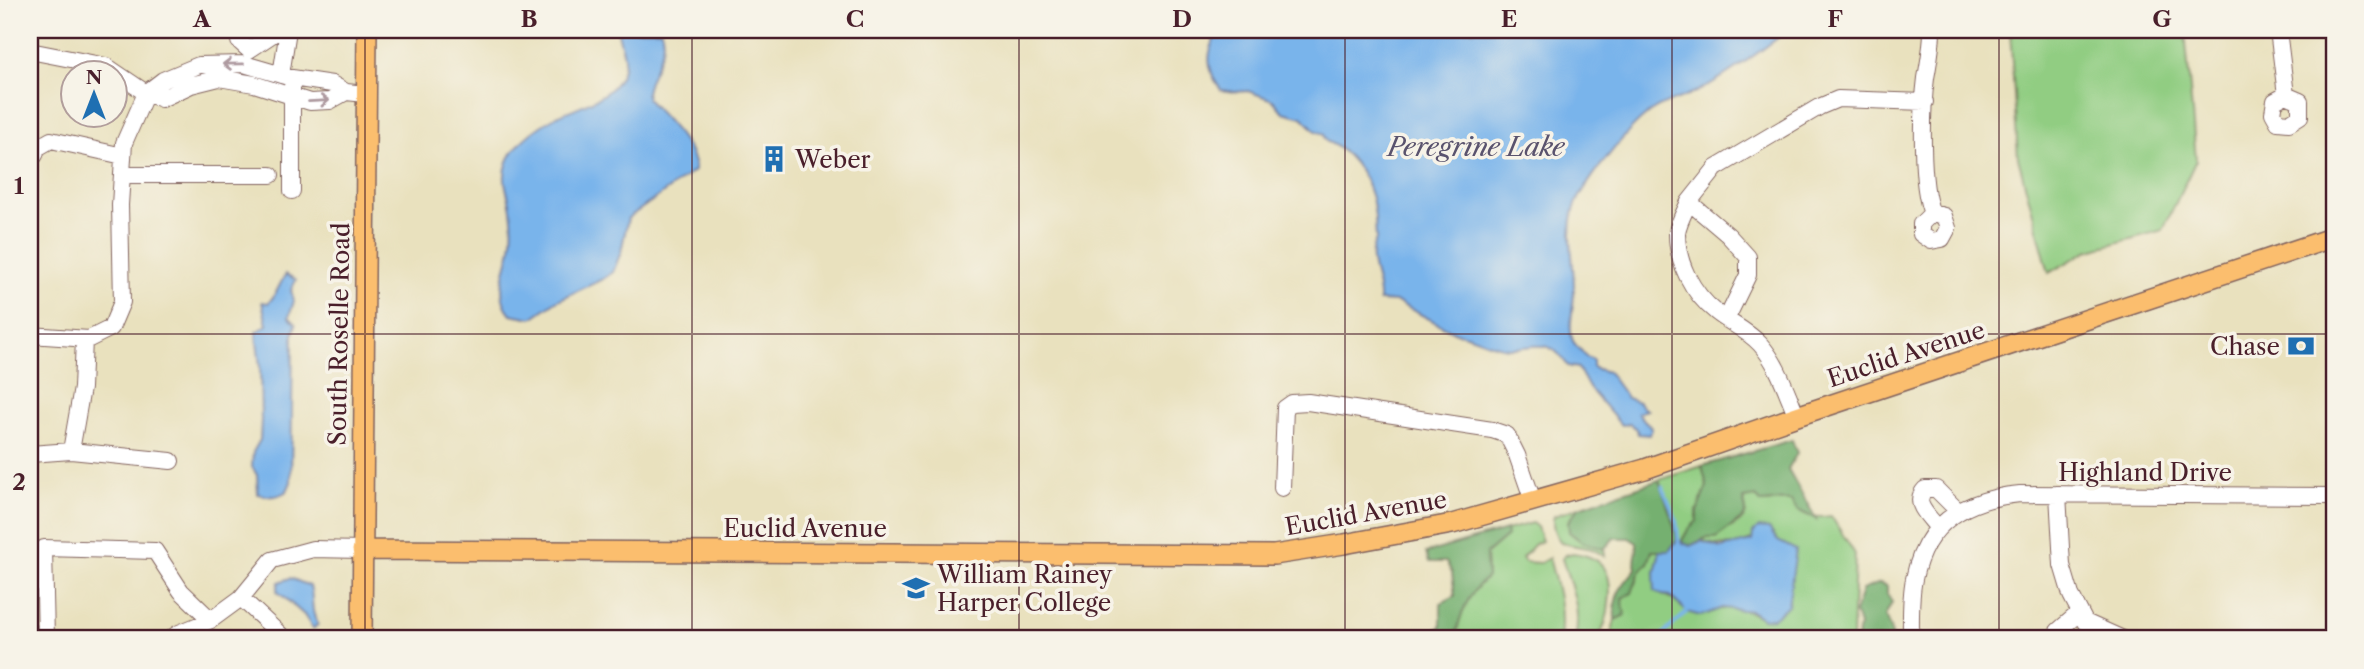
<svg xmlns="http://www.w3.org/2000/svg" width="2364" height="669" font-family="'Libre Caslon Text',serif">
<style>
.green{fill:#91cd82;stroke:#6e7656;stroke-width:2}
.forest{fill:#74b070;stroke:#5f684e;stroke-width:2}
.water{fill:#79b4eb;stroke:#626a8b;stroke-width:2}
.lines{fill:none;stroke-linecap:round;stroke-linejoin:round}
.stream{stroke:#79b4eb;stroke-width:3.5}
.minor-casing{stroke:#82635e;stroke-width:18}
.major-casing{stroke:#82635e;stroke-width:22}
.minor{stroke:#fff;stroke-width:16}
.major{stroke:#fbbe6e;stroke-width:19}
.oneway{stroke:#ae9aa0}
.grid{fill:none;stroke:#4a1f2b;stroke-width:2;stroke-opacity:0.55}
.labels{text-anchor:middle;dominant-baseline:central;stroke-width:7;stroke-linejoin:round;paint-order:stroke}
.poi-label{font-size:24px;fill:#4a1f2b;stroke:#f7f3e8;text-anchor:start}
.street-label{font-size:24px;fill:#4a1f2b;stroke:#f7f3e8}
.water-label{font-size:26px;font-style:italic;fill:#5a536e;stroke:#f7f3e8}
.neatline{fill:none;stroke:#4a1f2b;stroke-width:2.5}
.grid-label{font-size:23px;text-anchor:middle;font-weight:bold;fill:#4a1f2b}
</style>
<rect width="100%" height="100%" fill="#f7f3e8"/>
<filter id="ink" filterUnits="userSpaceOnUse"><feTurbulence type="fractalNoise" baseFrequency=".0143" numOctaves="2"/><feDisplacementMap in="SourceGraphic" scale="14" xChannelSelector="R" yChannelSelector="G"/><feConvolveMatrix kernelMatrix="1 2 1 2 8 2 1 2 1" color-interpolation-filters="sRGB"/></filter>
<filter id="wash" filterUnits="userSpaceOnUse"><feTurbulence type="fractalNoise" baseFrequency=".00686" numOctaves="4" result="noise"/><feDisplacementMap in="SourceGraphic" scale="28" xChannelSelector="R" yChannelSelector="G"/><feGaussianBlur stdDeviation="1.57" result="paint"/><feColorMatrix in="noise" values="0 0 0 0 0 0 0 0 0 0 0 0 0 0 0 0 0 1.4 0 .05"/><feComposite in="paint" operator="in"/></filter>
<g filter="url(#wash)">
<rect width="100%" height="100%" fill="#e9e1be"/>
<path class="green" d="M2010 30H2185L2196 160 2163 230 2087 251 2049 273 2018 158Z
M1702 466 1707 486 1697 511 1698 521 1688 530 1681 542 1677 540C1674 519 1665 501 1659 480Z
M1756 497 1762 503C1773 503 1779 499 1792 501 1801 516 1813 519 1831 516L1855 554 1852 639H1610L1615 620 1625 615 1622 598 1636 584 1639 573 1648 563 1652 551H1660L1654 577 1662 595C1678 597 1683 615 1700 615 1707 615 1714 610 1721 609 1735 606 1751 611 1763 619L1778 541 1769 529C1745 546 1729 550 1701 541 1711 535 1748 525 1746 510 1746 506 1743 503 1743 499Z
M1579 507 1568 521 1582 542 1604 549 1605 556 1592 549 1561 543C1555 536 1551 524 1554 516Z
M1532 523 1537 527 1542 541 1535 544 1522 558 1525 562 1540 563 1549 558C1557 586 1564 610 1560 639H1455C1460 614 1467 595 1487 577L1486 554 1506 536V530Z
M1573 553C1605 557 1613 573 1609 603 1608 616 1605 629 1597 639H1575C1582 610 1571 586 1562 559L1565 555Z"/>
<path class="forest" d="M1792 440 1797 453 1788 469 1816 519 1797 510 1791 501C1778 499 1773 503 1762 503L1756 497 1743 499 1746 511 1744 517 1716 538H1706L1690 546 1681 542 1688 530 1697 521V511L1707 486 1702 466Z
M1659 480C1665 501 1674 519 1677 540L1669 551H1652L1648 563 1639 573 1632 593 1622 598 1625 615 1615 620C1613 594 1621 587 1636 569 1633 560 1638 553 1637 543L1629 538H1614L1604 549 1582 542 1569 532 1568 522 1579 507Z
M1506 530 1507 536 1486 554 1487 577C1467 595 1460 614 1455 639H1432L1430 633 1441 627V603L1455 596 1452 573 1446 562H1429L1426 553Z
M1880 583 1887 586V594L1892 602 1885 616 1892 634 1891 639H1857L1859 626 1855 613 1862 590Z"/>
<path class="water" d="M618 30H661C669 53 649 71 646 93L648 100C661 115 699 151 694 171L628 218 621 252 613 272 603 279 556 301 532 318 511 314C493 294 507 271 511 248 513 236 513 223 511 210 508 189 500 180 509 159 517 141 541 125 557 116 582 104 622 96 624 61 625 50 618 41 618 30Z
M1215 30H1788C1761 51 1730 74 1700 90 1685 97 1669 101 1655 109 1633 121 1579 188 1573 213 1568 238 1574 263 1574 288 1575 301 1567 329 1573 341 1576 347 1583 351 1586 357L1593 360V368L1608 372 1627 398 1639 402 1642 407 1647 410 1638 413 1652 429 1649 435 1638 434 1637 429 1630 424 1621 425 1589 388 1578 368 1568 366C1563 359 1557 350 1548 347 1537 343 1521 349 1509 348 1490 347 1473 334 1456 333L1397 302 1379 301C1381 280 1364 260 1376 240 1375 226 1376 209 1371 195 1364 172 1348 150 1326 141L1323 134 1316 131 1302 117 1283 112 1273 100 1248 91 1235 92 1221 90C1213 79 1207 66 1210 52 1212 43 1216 39 1215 30Z
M286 274 296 280 291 290 294 301 289 317 296 324 293 334 291 482 287 491C276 498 270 497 258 494L257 475 252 467 253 452 260 440 261 420 260 367 256 332 267 325 262 302 268 303C277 295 279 284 286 274Z
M1758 528 1769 529 1778 541 1796 550 1788 606 1773 618 1763 619 1751 611 1722 608 1701 616 1687 612 1670 596 1662 595 1655 591 1654 577 1660 551H1669L1677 540 1690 546 1701 541 1721 548 1752 541 1753 533Z
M290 578 310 586C314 599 310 612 318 624L313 629 304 615 277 591 279 582Z"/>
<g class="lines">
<path class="stream" d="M1662 487 1676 519 1679 545
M1658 639 1687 612 1686 608"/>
</g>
</g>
<g filter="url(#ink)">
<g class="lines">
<defs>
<path id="minor" d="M1932 30C1932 47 1929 61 1926 78 1922 109 1920 186 1932 213
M2278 30 2286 95
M239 41 249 50 279 30
M30 51 106 66 146 93 124 143 120 205 122 302 111 328 89 339 30 335
M281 75 288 30
M292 87V191
M346 92 330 101 310 102 254 84 219 78 191 85 161 99 146 93 163 80 199 65 244 64 292 78 332 84 346 92 366 94
M2286 95 2300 101V116L2289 123 2278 122 2273 113 2275 101Z
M35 155 37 148 51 140 123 156
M122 175H271
M1689 202 1716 168 1819 107 1838 99 1925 102
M1932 213 1944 216 1948 228 1942 239 1931 241 1921 234V224Z
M1727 318 1748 275V257L1728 235 1689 202C1685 211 1678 223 1677 233 1677 263 1692 293 1716 312 1731 324 1747 330 1760 344 1778 364 1786 391 1797 416
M84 339 82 388 71 451 171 461
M30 454 71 451
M1282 488 1285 408 1292 403 1308 402 1492 430 1507 435 1517 455 1533 501
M2058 494 2062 565 2071 595 2085 622 2123 639
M1937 527C1928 515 1912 503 1925 489H1936L1958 511
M241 598 285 639
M46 639 44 548 155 551 181 591 211 620
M170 639 179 633 211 620 241 598 272 560 313 549 362 550
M1911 639C1911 619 1910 598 1914 579 1925 522 1966 499 2020 494L2334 496
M2057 639 2058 631 2080 612"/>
<path id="major" d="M362 550 1274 555 1344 544 1452 524 1645 469 1797 416 2334 237
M362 639 367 30"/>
</defs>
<use href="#minor" class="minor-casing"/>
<use href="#major" class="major-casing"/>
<use href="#minor" class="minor"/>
<use href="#major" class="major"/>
</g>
<defs><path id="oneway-shaft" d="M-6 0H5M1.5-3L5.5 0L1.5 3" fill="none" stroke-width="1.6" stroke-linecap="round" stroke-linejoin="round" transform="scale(1.75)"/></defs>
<g class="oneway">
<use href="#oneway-shaft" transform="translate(233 64) rotate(179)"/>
<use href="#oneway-shaft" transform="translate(319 101) rotate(-3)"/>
</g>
</g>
<path class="grid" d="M365 30V639M692 30V639M1019 30V639M1345 30V639M1672 30V639M1999 30V639M30 334H2334"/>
<defs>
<symbol id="building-bare" viewBox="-9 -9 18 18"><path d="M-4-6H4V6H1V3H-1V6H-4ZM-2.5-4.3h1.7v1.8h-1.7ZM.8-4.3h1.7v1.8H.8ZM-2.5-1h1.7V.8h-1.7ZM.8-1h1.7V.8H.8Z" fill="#1f6fb2" stroke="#f7f3e8" stroke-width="2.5" paint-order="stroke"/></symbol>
<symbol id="bank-bare" viewBox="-9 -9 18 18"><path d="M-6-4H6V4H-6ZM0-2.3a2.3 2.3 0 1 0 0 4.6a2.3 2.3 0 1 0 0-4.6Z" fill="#1f6fb2" stroke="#f7f3e8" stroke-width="2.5" paint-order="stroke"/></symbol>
<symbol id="university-bare" viewBox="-9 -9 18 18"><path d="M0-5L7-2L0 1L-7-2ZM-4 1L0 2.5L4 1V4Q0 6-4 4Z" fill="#1f6fb2" stroke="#f7f3e8" stroke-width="2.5" paint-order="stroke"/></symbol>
</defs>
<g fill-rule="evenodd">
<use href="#building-bare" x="755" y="140" width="38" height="38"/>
<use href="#bank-bare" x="2282" y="327" width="38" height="38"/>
<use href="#university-bare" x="897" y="569" width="38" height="38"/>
</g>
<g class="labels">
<g class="poi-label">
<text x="795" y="159">Weber</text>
<text x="2280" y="346" text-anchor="end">Chase</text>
<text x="937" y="574">William Rainey<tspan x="937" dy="28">Harper College</tspan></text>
</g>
<g class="street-label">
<text transform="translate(339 334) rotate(-89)">South Roselle Road</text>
<text transform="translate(1906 354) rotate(-18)">Euclid Avenue</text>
<text x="2145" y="472">Highland Drive</text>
<text transform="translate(1366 513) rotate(-10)">Euclid Avenue</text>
<text x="805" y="528">Euclid Avenue</text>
</g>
<g class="water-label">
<text x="1476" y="147">Peregrine Lake</text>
</g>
</g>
<rect width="2364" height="669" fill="none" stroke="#f7f3e8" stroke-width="77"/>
<g transform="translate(94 94)"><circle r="33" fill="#f7f3e8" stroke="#b29e9c" stroke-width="2"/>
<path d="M0-5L12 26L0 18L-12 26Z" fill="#1f6fb2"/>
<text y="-10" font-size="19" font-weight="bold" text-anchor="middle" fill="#4a1f2b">N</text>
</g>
<rect x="38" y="38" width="2288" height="592" class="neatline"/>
<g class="grid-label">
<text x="202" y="27">A</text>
<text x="529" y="27">B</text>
<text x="855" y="27">C</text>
<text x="1182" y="27">D</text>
<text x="1509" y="27">E</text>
<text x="1835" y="27">F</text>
<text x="2162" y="27">G</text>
<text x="19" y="194">1</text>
<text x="19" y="490">2</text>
</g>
</svg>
